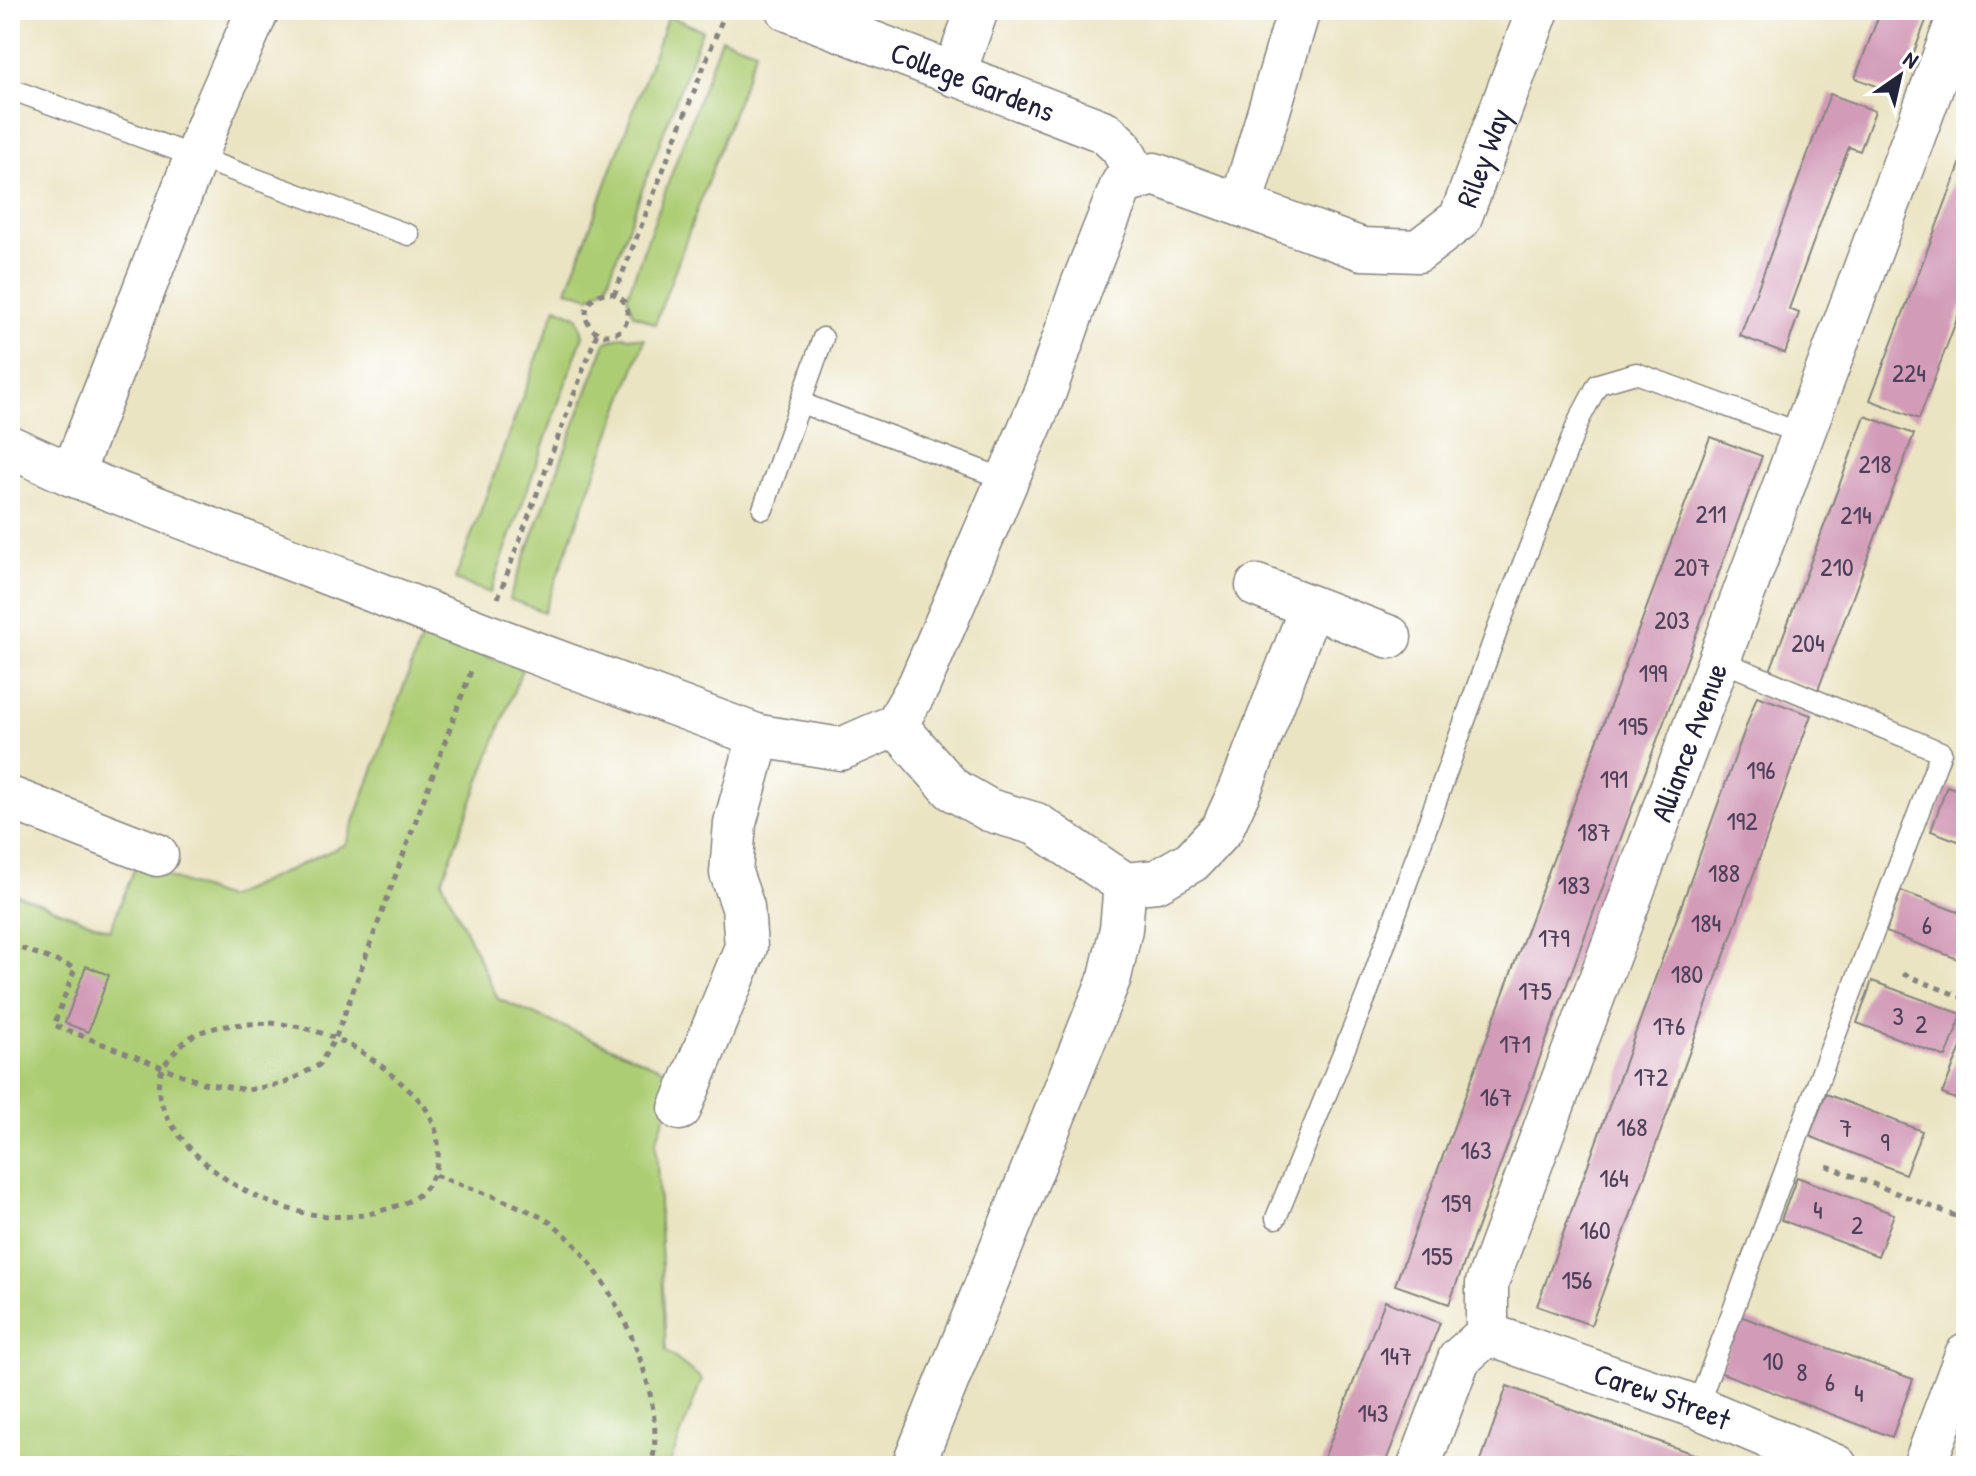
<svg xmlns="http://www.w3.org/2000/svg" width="1976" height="1476" font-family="'Patrick Hand',sans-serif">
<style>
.green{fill:#adcd75;stroke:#687858;stroke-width:2}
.building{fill:#d29bb7}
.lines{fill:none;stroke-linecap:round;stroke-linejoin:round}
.service-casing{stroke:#86837f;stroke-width:23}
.minor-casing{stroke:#86837f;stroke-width:45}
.path{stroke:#86837f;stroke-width:5;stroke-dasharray:6 6;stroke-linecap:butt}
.service{stroke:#fff;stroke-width:20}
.minor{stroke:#fff;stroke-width:42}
.labels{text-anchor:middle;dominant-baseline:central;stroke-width:7;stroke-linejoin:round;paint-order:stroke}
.number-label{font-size:26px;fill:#4e405a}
.street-label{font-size:30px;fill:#22223b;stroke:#fff}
</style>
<rect width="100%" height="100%" fill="#fff"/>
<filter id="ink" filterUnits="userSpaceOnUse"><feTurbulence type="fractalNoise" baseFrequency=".0125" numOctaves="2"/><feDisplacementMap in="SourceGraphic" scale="16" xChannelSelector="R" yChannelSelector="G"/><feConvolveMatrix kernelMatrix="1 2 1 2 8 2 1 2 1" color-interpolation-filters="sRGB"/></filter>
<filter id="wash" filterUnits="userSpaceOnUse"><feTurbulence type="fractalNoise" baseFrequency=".006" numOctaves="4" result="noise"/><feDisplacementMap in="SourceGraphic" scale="32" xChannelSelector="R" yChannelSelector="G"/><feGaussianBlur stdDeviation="1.8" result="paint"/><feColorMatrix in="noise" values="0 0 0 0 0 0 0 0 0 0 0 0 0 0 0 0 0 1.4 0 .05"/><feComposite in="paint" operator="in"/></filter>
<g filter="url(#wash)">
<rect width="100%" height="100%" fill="#ebe4c3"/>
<path class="green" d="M668 16 702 30 606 286 590 297 567 290Z
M721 38 756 50 655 324 633 314 627 296Z
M556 307 578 317 583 335 490 593 455 580Z
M623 336 645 339 544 612 509 599 606 342Z
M423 634 522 669 442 881 498 999 665 1070 673 1094 656 1141 666 1351 702 1379 669 1466H10V892L110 930 136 865 226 898 346 844Z"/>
<g id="blocks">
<path class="building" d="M1881 10H1930L1898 94 1855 78Z
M1830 94 1875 111 1860 151 1849 147 1833 188 1789 309 1799 313 1785 353 1740 336Z
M1966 149V295L1919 419 1870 400Z
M1865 416 1914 434 1818 690 1770 671Z
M1710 437 1762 456 1449 1304 1395 1285Z
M1757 696 1811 715 1591 1325 1537 1306Z
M1947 786 1966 793V844L1931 831Z
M1901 891 1966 915V962L1886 932Z
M86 966 109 975 88 1032 65 1023Z
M1872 981 1962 1014 1946 1057 1857 1023Z
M1966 1035V1103L1942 1094Z
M1826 1094 1922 1131 1905 1174 1809 1136Z
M1797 1177 1894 1214 1878 1256 1781 1220Z
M1385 1301 1440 1323 1418 1379 1384 1466H1321Z
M1740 1316 1913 1379 1892 1437 1719 1372Z
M1507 1386 1534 1396 1726 1466 1500 1464 1479 1466Z"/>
</g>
</g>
<g filter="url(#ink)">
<use href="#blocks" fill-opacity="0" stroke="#86837f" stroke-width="2"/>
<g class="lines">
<defs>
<path id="service" d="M10 89 409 235
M801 403 1007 480
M763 509 823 338
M1276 1218 1367 994 1498 628 1579 420 1598 384 1636 373 1803 434
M1697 1407 1941 752 1719 660"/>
<g id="minor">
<path id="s1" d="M788 10 1105 132 1121 147 1138 179"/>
<path d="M954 75 977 10"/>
<path d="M1241 205 1298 13"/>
<path d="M10 447 72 475 213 112 258 10"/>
<path id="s2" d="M72 475 484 634 759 736 841 749 896 725 919 685 1045 392 1082 285 1122 184 1154 174 1362 249 1418 251 1460 219 1538 10"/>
<path d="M1257 586 1390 637"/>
<path d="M896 725 952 789 989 810 1036 824 1125 884 1121 929 1110 977 913 1466"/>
<path d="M10 798 157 855"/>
<path d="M1125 884 1157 881 1192 861 1222 829 1240 790 1311 607"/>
<path d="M680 1109 746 947 743 907 731 873 735 823 759 736"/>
<path id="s3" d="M1487 1334 1697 1407 1836 1466"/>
<path id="s4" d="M1419 1466 1459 1359 1487 1334V1283L1961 10"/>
<path d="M1924 1466 1966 1355"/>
</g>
</defs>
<use href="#service" class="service-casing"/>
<use href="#minor" class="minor-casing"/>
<path class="path" d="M586 314a21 21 0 1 1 42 0a21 21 0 1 1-42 0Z
M614 295 726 10
M498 598 597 333
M10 944 75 968 54 1025 203 1083 248 1090 285 1083 319 1065 336 1037 471 671
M1903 974 1966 999
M270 1023C320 1026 362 1047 399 1081 409 1090 421 1100 428 1112 441 1135 443 1164 427 1186 415 1202 399 1205 380 1211 306 1233 210 1187 171 1123 159 1103 152 1082 167 1061 175 1051 185 1039 198 1033 221 1024 246 1024 270 1023Z
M1827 1166 1966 1220
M435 1175C468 1188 527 1206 554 1225 610 1268 671 1396 651 1466"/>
<use href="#service" class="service"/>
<use href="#minor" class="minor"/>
</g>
</g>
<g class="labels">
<g class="number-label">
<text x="1909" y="372">224</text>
<text x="1875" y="463">218</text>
<text x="1711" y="513">211</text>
<text x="1856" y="514">214</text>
<text x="1692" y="566">207</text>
<text x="1837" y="566">210</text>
<text x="1672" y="619">203</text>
<text x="1808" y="642">204</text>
<text x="1653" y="672">199</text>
<text x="1633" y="725">195</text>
<text x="1761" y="769">196</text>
<text x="1614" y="778">191</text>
<text x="1742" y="820">192</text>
<text x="1594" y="831">187</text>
<text x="1724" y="872">188</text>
<text x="1574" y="884">183</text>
<text x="1706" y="922">184</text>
<text x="1927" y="924">6</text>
<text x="1554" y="937">179</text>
<text x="1687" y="973">180</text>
<text x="1535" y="990">175</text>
<text x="1898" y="1015">3</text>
<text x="1921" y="1023">2</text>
<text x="1669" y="1025">176</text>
<text x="1515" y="1043">171</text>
<text x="1651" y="1076">172</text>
<text x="1496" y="1096">167</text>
<text x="1632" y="1126">168</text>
<text x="1846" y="1127">7</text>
<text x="1885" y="1141">9</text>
<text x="1476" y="1149">163</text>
<text x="1614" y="1177">164</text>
<text x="1456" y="1202">159</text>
<text x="1818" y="1209">4</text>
<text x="1857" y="1224">2</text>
<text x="1595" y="1229">160</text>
<text x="1437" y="1255">155</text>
<text x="1577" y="1279">156</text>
<text x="1396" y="1355">147</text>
<text x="1773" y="1360">10</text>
<text x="1802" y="1371">8</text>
<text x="1830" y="1381">6</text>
<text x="1859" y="1392">4</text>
<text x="1373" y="1412">143</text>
</g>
<g class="street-label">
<text stroke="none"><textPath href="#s1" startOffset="198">College Gardens</textPath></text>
<text stroke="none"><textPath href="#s2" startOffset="1894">Riley Way</textPath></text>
<text stroke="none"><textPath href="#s4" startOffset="780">Alliance Avenue</textPath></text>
<text stroke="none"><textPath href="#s3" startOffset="186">Carew Street</textPath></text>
</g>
</g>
<rect width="1976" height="1476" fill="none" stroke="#fff" stroke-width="40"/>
<g transform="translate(1900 76) rotate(34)" stroke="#ffffff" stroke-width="6" paint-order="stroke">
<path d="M0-6L14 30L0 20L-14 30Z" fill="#22223b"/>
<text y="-12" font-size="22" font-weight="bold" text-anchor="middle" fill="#22223b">N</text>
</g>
</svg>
